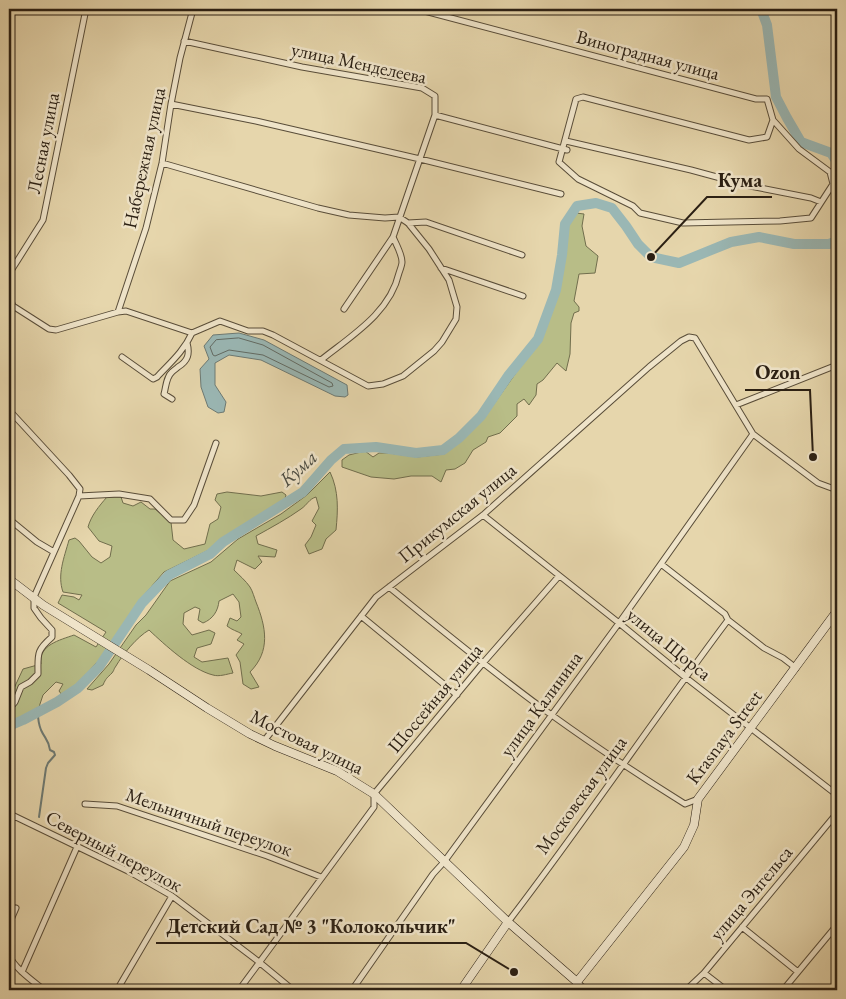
<svg xmlns="http://www.w3.org/2000/svg" width="846" height="999" font-family="'EB Garamond',serif">
<style>
.green{fill:#b8bd87;stroke:#716e4d}
.water{fill:#9ab7b4;stroke:#6d7a74}
.lines{fill:none;stroke-linecap:round;stroke-linejoin:round}
.shore{stroke:#626b64;stroke-width:1}
.stream{stroke:#6d7a74;stroke-width:2}
.river{stroke:#9ab7b4;stroke-width:10}
.street-casing{stroke:#594d39;stroke-width:7}
.secondary-casing{stroke:#2a1f13;stroke-width:9}
.street{stroke:#efe4c9;stroke-width:5}
.secondary{stroke:#efe4c9;stroke-width:8}
.labels{text-anchor:middle;dominant-baseline:central;stroke-width:5;stroke-linejoin:round;paint-order:stroke}
.street-label{font-size:19px;fill:#2a1f13;stroke:#efe4c9}
.water-label{font-size:20px;font-style:italic;fill:#4c4d43;stroke:#efe4c9}
.leader{fill:none;stroke:#2a1f13;stroke-width:2}
.callout-dot{fill:#2a1f13;stroke:#efe4c9;stroke-width:2}
.callout-label{font-size:20px;text-anchor:middle;font-weight:bold;fill:#2a1f13;stroke:#efe4c9;stroke-width:5;stroke-linejoin:round;paint-order:stroke}
</style>
<rect width="100%" height="100%" fill="#e6d6ac"/>
<filter id="stains"><feTurbulence type="fractalNoise" baseFrequency=".004" numOctaves="4"/><feColorMatrix values="0 0 0 0 .2 0 0 0 0 .09 0 0 0 0 .02 0 0 0 .5 -.17"/></filter>
<radialGradient id="worn" r=".72"><stop offset=".6" stop-color="#630" stop-opacity="0"/><stop offset="1" stop-color="#630" stop-opacity=".3"/></radialGradient>
<path class="green" d="M576 213 584 214 582 226 586 246 598 256 595 273 579 274 574 301 579 307V311L574 313 571 323 570 354 566 371 557 363 543 380 537 384 536 395 529 405 524 399 517 404V416L500 433 488 437 486 442 473 450 465 463 455 469 446 470 441 482 432 476H411L394 479 371 477 342 467V460L349 455 365 451 373 457 379 453H389L417 457 444 454 462 440 484 418 540 339 559 291 565 257 568 225Z
M330 472C339 491 338 510 336 530L326 539 322 549 309 554 305 545 311 537 316 525 312 521 319 508 316 497C309 499 307 505 301 509 287 519 272 527 256 536L258 544 277 550 275 557 258 556 262 562 255 569 237 560 234 570C239 575 246 581 250 587 253 592 254 597 256 602 266 627 271 651 250 672L259 687 251 689 243 684 240 662 236 655 244 644 237 640 242 634C237 631 232 630 227 626L230 618 237 621 241 617 239 602 233 594 219 601C218 611 213 619 203 623L198 620 200 609 195 607 184 613 183 624 192 635 209 630 215 633 211 644 197 648 194 657 202 662 228 658 233 673C227 674 219 677 213 675 192 670 165 645 149 630 137 637 123 654 116 666 113 670 115 669 112 673 107 678 106 678 103 685L92 690 87 689 109 664 136 625 146 615 170 581 211 562 238 539 281 514 307 495Z
M227 492 261 496 282 492 286 495 285 499 223 538 209 550 164 572 139 601 120 631 101 658 68 694 62 695 59 691 63 684 56 682 43 695 39 707 23 716 9 722V699L23 669 41 664C38 645 60 640 74 635L96 647 106 632 58 603 62 595 74 597 79 600 82 595 63 592C57 575 64 558 69 540L75 538 79 541 92 557 101 563 110 557 112 546 99 541 88 527C91 516 99 506 107 497H121L123 503 133 506 141 502 150 509H155L171 522 173 540 184 549 205 544 210 524 218 519 221 507 215 500 217 494Z"/>
<path class="water" d="M239 333 264 340 347 385 348 395 345 397 335 396 261 360 229 355 215 363V385L226 402 224 412 218 413 208 407 201 387 200 369 209 359 204 346 213 335Z"/>
<g class="lines">
<path class="shore" d="M239 338 263 345 332 383 333 386 329 387 263 355 229 350 215 356 213 355 210 347 216 340Z"/>
<path class="stream" d="M38 713C38 719 39 725 41 730 45 739 49 740 50 750L54 752 55 755 48 763 46 768 39 817"/>
<path class="river" d="M761 9 767 25 776 97 787 118 801 142 831 153 837 162
M9 726 23 720 57 702 78 688 99 667 142 603 169 575 210 554 223 542 303 492 331 460 344 449 376 447 416 453 443 450 459 438 481 416 508 376 538 339 556 290 562 255 565 224 577 206 596 203 612 208 626 226 638 244 651 257 679 263 731 242 759 237 794 244H829L837 241"/>
<defs>
<path id="street" d="M417 9 756 99H767L773 120 799 149 830 172 833 184 811 218 780 221 683 223 640 213 633 206 578 179 559 162 576 99 583 97 749 140 767 137 773 120
M184 41 302 67 422 88 435 96V115L567 150
M171 104 256 121 420 159 561 194
M566 141 691 170 750 186 811 198 821 202
M408 223 426 222 522 255
M441 268 523 296
M9 274 43 220 86 9
M9 289V297L13 306 49 329 56 330 118 312 126 311 192 333
M344 309 393 237 435 115
M118 312 146 228 162 163 171 104 180 58 193 9
M122 357 153 379 157 377C170 363 184 351 192 333L220 321 248 331H263L273 335 368 386 383 384 403 376 434 351 442 342 456 319 457 307 449 280 429 249 408 223 399 217 385 218 349 215 318 208 162 163
M321 360C351 336 390 313 399 273 400 270 402 265 402 262 402 254 396 244 393 237
M172 399 164 394C166 387 166 377 172 372 174 370 176 369 178 367 188 361 190 354 187 343
M736 405 837 365
M9 410 69 475 80 489 79 496 119 494 150 499 171 520H184L194 505 216 443
M483 515 619 623 685 677 837 795
M9 519 37 542 54 552
M661 564 725 614 728 620 764 648 783 658 796 668
M389 587C443 631 496 675 553 716 596 747 640 776 685 804L698 799
M361 616 457 695
M9 709 15 702 21 687 30 682 38 674C38 654 36 651 52 637V630L41 618 34 608V597L79 496
M264 741 376 597 483 515 649 367 681 341 689 337 695 338 753 434 818 483 837 490
M85 804 117 806 267 856 321 877
M9 824 14 816 130 872 172 896 259 962 293 990
M508 922C584 823 653 720 728 620
M9 924 16 908
M742 927 798 972
M9 955C14 968 33 981 44 990
M22 972 77 847
M704 973 726 990
M577 982 586 990
M466 984 472 990
M117 990 172 896
M239 990 374 807V794L483 663 559 576
M352 990 433 874 444 862 619 623 753 434
M686 990 704 973 837 813
M783 990 837 925"/>
<path id="secondary" d="M9 579 43 605 149 670 207 708 250 734 275 746 337 771 374 794 508 922 577 982 684 847 694 825 698 799 837 611
M461 990 508 922"/>
</defs>
<use href="#street" class="street-casing"/>
<use href="#secondary" class="secondary-casing"/>
<use href="#street" class="street"/>
<use href="#secondary" class="secondary"/>
</g>
<g class="labels">
<g class="street-label">
<text transform="translate(648 55) rotate(15)">Виноградная улица</text>
<text transform="translate(359 63) rotate(12)">улица Менделеева</text>
<text transform="translate(43 143) rotate(-79)">Лесная улица</text>
<text transform="translate(144 158) rotate(-78)">Набережная улица</text>
<text transform="translate(457 513) rotate(-39)">Прикумская улица</text>
<text transform="translate(669 644) rotate(39)">улица Щорса</text>
<text transform="translate(435 698) rotate(-50)">Шоссейная улица</text>
<text transform="translate(541 704) rotate(-54)">улица Калинина</text>
<text transform="translate(724 737) rotate(-53)">Krasnaya Street</text>
<text transform="translate(307 742) rotate(26)">Мостовая улица</text>
<text transform="translate(581 795) rotate(-54)">Московская улица</text>
<text transform="translate(209 822) rotate(19)">Мельничный переулок</text>
<text transform="translate(114 851) rotate(28)">Северный переулок</text>
<text transform="translate(751 893) rotate(-50)">улица Энгельса</text>
</g>
<g class="water-label">
<text transform="translate(298 468) rotate(-42)">Кума</text>
</g>
</g>
<path class="leader" d="M651 257L707 197H772M813 457L810 390H745M514 972L466 943H156"/>
<g class="callout-dot">
<circle cx="651" cy="257" r="5"/>
<circle cx="813" cy="457" r="5"/>
<circle cx="514" cy="972" r="5"/>
</g>
<g class="callout-label">
<text x="740" y="187">Кума</text>
<text x="778" y="379">Ozon</text>
<text x="311" y="933">Детский Сад № 3 "Колокольчик"</text>
</g>
<rect width="846" height="999" fill="none" stroke="#e6d6ac" stroke-width="30"/>
<rect x="10" y="10" width="826" height="979" fill="none" stroke="#2a1f13" stroke-width="2.5"/>
<rect x="15" y="15" width="816" height="969" fill="none" stroke="#2a1f13"/>
<rect width="100%" height="100%" filter="url(#stains)"/>
<rect width="100%" height="100%" fill="url(#worn)"/>
</svg>
